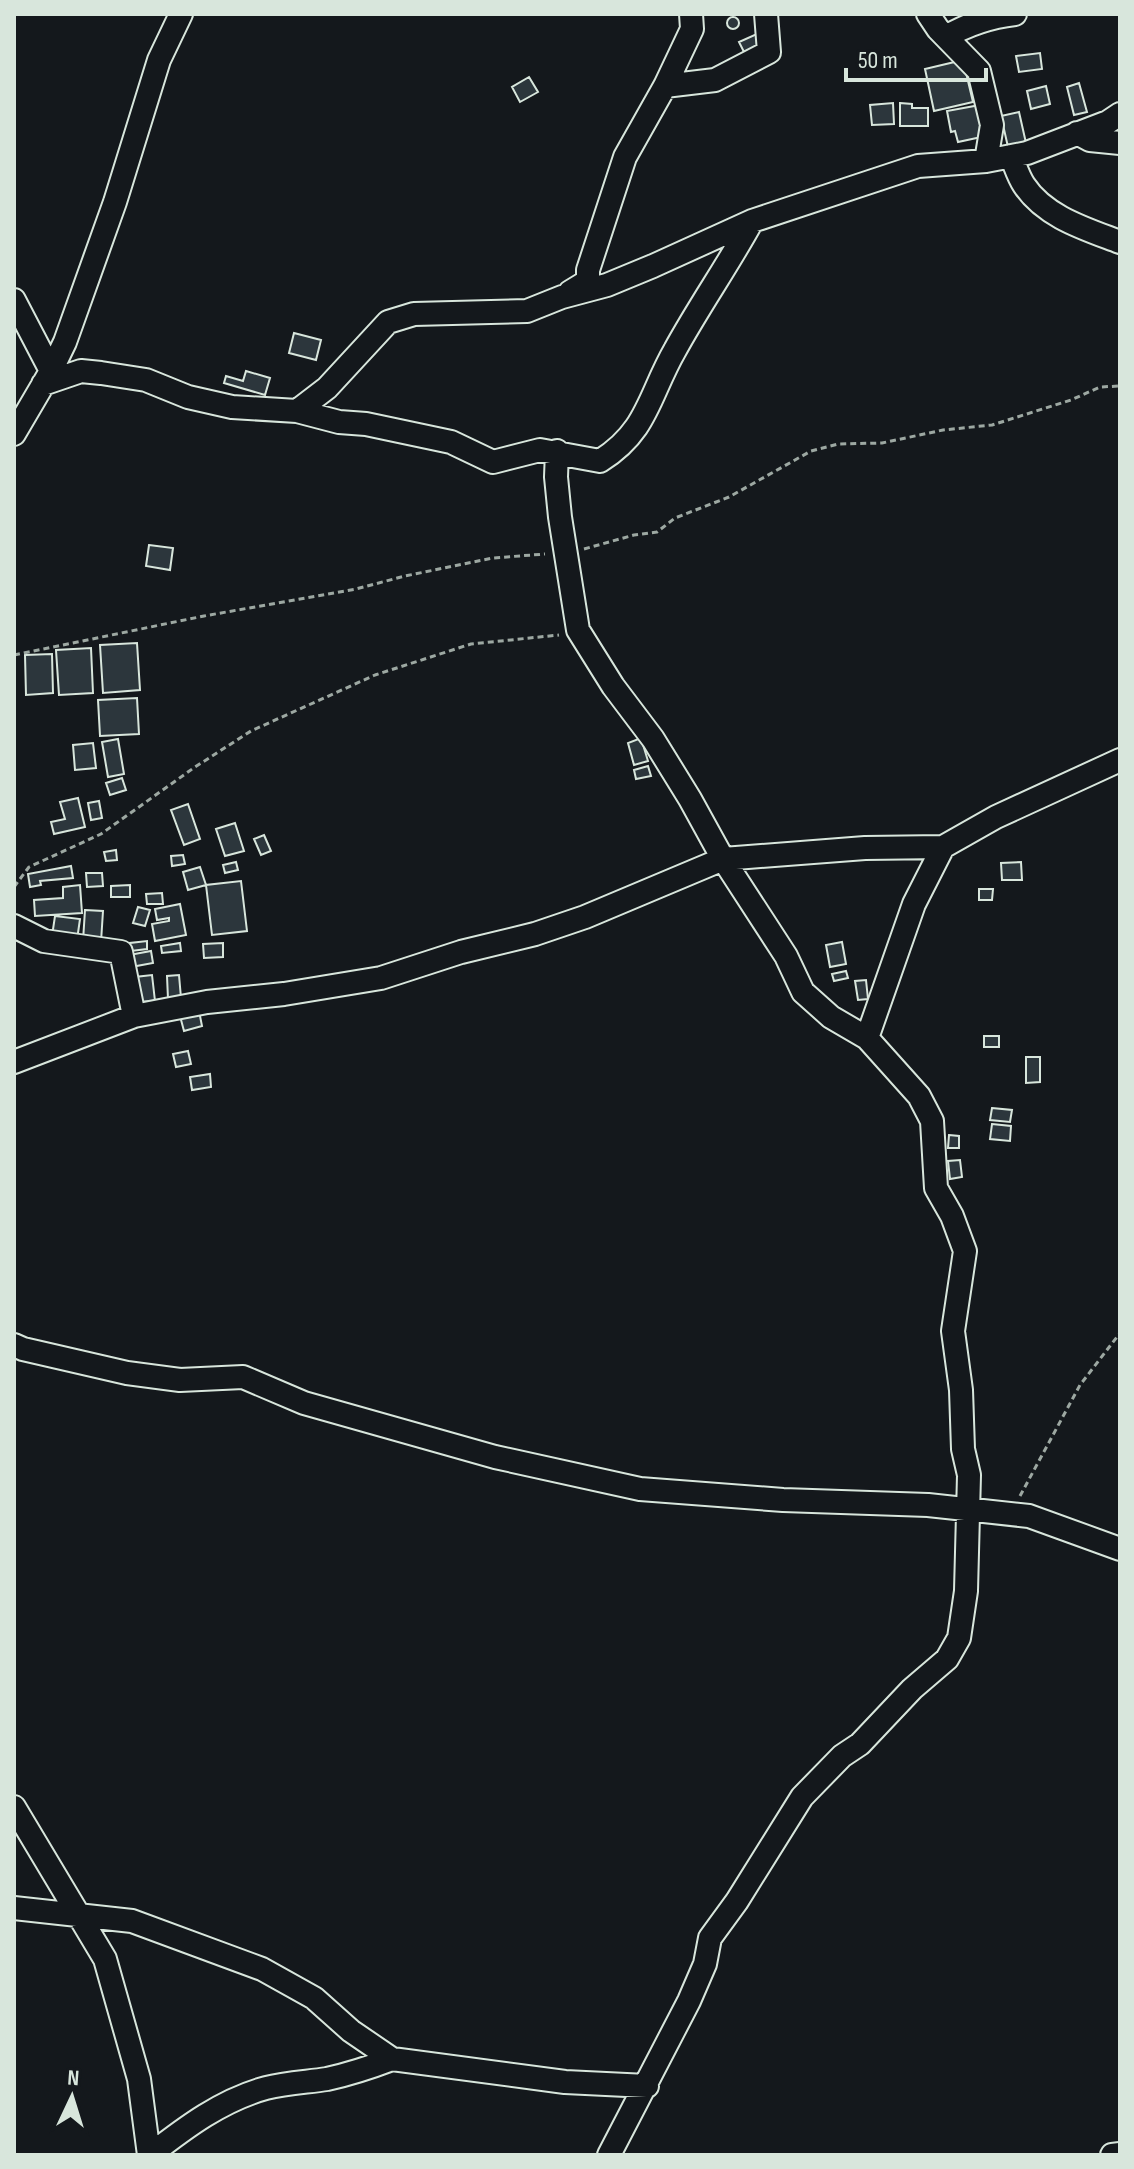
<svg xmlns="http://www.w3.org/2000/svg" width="1134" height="2169" font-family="'Sofia Sans Condensed',sans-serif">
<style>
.building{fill:#2c363c;stroke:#d8e6dc;stroke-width:2}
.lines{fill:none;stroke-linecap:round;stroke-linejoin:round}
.minor-casing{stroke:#d8e6dc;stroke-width:26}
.path{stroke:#9da8a2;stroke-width:3;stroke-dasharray:6 4;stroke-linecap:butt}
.minor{stroke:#14181c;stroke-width:22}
</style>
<rect width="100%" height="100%" fill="#14181c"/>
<path class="building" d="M727 23a6 6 0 1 1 12 0a6 6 0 1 1-12 0Z
M759 33 764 43 744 52 739 42Z
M1040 53 1042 69 1019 72 1016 56Z
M963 60 973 102 934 111 925 69Z
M529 77 538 92 520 102 512 87Z
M1079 83 1087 112 1074 115 1067 87Z
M1046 86 1050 104 1031 109 1027 91Z
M893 103 894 124 872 125 870 105Z
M900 103 912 104V108H928V126H900Z
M980 105 986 136 958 142 955 131 951 132 947 111Z
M1019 112 1026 143 1008 147 1001 116Z
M294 333 321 340 316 360 289 353Z
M246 371 270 378 265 395 224 383 226 376 243 381Z
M149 545 173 548 170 570 146 566Z
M137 643 140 690 103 693 100 645Z
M91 648 93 693 59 695 56 650Z
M52 654 53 693 26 695 25 655Z
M137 698 139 734 100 736 98 700Z
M641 738 648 761 634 765 628 743Z
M118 739 124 774 108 777 102 742Z
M93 743 96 768 75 770 73 745Z
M648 766 651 776 636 779 634 770Z
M122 778 126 790 110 795 106 783Z
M78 798 85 827 54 834 51 822 65 819 60 802Z
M99 801 102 818 91 820 88 803Z
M188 804 200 839 184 845 171 810Z
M235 823 244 851 225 856 216 829Z
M264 835 271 851 261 855 254 839Z
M116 850 117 860 106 861 104 852Z
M183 855 185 864 172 866 171 856Z
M236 862 238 870 225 873 223 865Z
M1021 862 1022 880H1002L1001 863Z
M71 866 73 878 40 881 41 885 30 887 28 874Z
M200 867 206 885 188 890 183 872Z
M86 873H102L103 886 87 887Z
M241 881 247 931 212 935 206 885Z
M80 885 82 913 35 916 34 900 63 898V887Z
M130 885V897H111V886Z
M979 889H993L992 900H979Z
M162 893 163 904H147L146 894Z
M180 904 186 935 155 941 152 924 169 921V918L157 920 155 909Z
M138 907 150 910 145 926 133 923Z
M85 910 103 911 101 942 83 941Z
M55 916 80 919 77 940 52 936Z
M147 941V949L131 951 130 943Z
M842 942 846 964 830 967 826 945Z
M180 943 181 951 162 953 161 946Z
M223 943V957L204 958 203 944Z
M151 951 153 963 131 967 129 955Z
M846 971 848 978 834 981 832 974Z
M152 975 155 1001 138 1002 135 977Z
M179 975 181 998 168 999 167 976Z
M866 980 868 999 858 1000 855 981Z
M199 1011 202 1026 184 1031 180 1016Z
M984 1036H999V1047H984Z
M188 1051 191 1064 176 1067 173 1054Z
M1026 1057H1040V1082L1026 1083Z
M210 1074 211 1087 192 1090 190 1077Z
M992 1108 1012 1110 1010 1122 990 1120Z
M992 1124 1011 1126 1010 1141 990 1139Z
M949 1135 959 1136V1148H948Z
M960 1160 962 1177 950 1179 948 1161Z"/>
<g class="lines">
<defs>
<path id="minor" d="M928 14 938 29 979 71 992 125 986 161
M946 37C968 24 989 17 1015 14
M665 86 715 80 769 52 766 14
M1077 133 1090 140 1120 143
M1011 156C1015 165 1018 176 1024 185 1045 217 1086 229 1120 242
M570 292 588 281V270L625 157 665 86 692 29 691 14
M14 300 51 371
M43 384 81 371 101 373 146 380 188 397 232 407 297 411 327 388 388 322 414 314 527 311 562 297 607 285 653 266 752 221 918 166 986 161 1027 153 1108 122 1120 114
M297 411 339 422 366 424 451 442 493 462 540 450 600 461C648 431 649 395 675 350 699 306 728 265 752 221
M14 434 51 371 65 342 115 202 159 60 181 14
M557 451 556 477 560 517 578 630 613 686 653 739 690 799 723 859 786 956 803 992 831 1017 867 1038 919 1096 932 1121 936 1188 952 1216 965 1251 953 1331 961 1390 963 1449 969 1475 966 1591 959 1638 947 1659 912 1689 860 1744 842 1756 802 1797 737 1901 710 1938 705 1964 689 2001 609 2155
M14 926 44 941 121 952 134 1016
M867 1038 914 904 943 847
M14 1062 134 1016 207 1002 284 994 381 978 461 952 535 934 585 917 723 859 865 848 943 847 996 817 1120 760
M14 1345 23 1349 127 1373 180 1380 243 1377 304 1403 495 1457 640 1489 783 1500 928 1505 1029 1516 1120 1549
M14 1807 105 1959 139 2079 149 2155
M14 1908 132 1921 262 1969 314 1998 351 2031 392 2059 565 2082 647 2086
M150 2155C186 2127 222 2100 266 2088 286 2083 307 2082 327 2079 350 2074 371 2067 392 2059
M1112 2155 1120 2154"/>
</defs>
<use href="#minor" class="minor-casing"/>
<path class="path" d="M584 549 634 535 657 532 675 518 729 497 811 451 838 444 882 443 943 430 992 425 1071 400 1100 387 1120 386
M14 655 204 616 356 589 405 576 493 558 545 554
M14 887 29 867 101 834 195 767 251 731 375 675 471 644 559 635
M1020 1496 1080 1385 1120 1333"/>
<use href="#minor" class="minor"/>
</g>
<rect width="1134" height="2169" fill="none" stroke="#d8e6dc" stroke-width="32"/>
<g transform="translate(72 2097) rotate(4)" stroke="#14181c" stroke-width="6" paint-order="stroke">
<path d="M0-6L14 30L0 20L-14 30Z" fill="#d8e6dc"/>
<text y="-12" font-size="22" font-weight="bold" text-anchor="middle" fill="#d8e6dc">N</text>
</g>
<path d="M846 68v12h140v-12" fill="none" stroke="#d8e6dc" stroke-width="4"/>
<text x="858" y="68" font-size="24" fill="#d8e6dc" stroke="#14181c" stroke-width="6" paint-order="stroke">50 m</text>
</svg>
